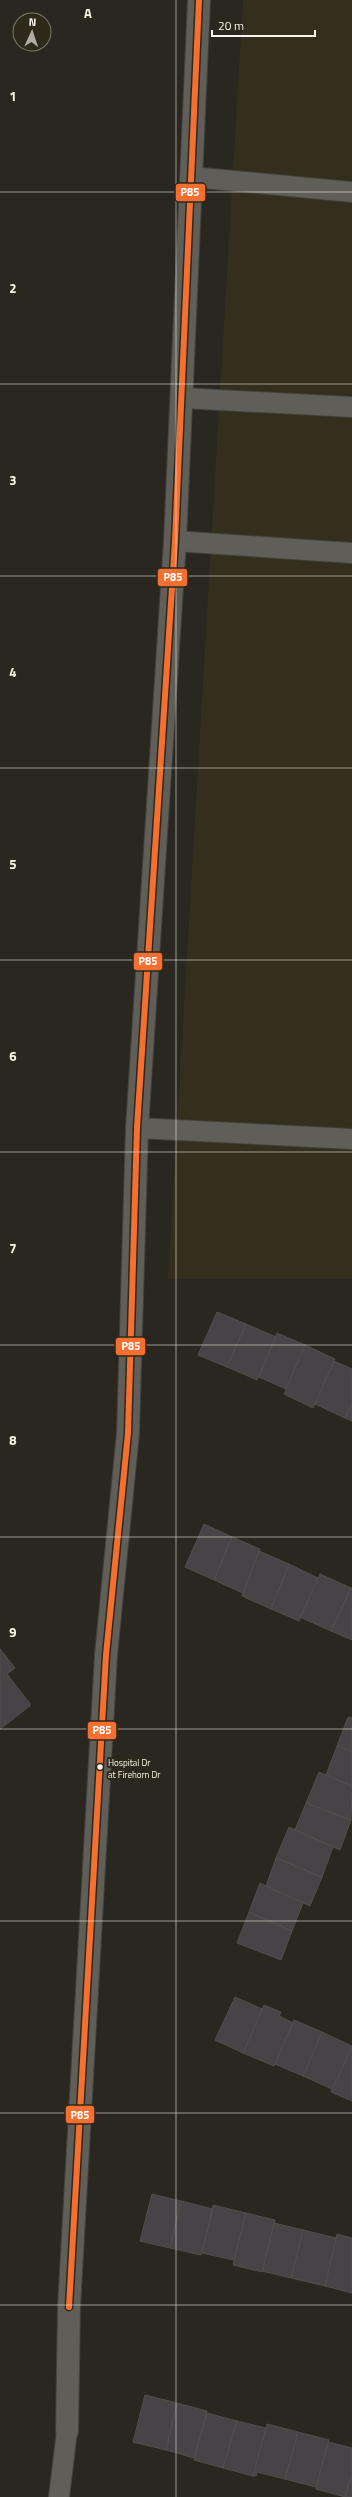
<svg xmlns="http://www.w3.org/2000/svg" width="352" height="2497" font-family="'Titillium Web',sans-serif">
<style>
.built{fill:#342e1c}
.building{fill:#484346;stroke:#514f4c}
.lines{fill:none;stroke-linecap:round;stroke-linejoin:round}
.service-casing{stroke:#43413b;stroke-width:22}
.minor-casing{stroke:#43413b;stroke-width:24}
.service{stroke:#605e59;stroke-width:20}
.minor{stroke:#605e59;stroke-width:22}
.bus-1-casing{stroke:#2d291b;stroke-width:9}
.bus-1{stroke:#f46f30;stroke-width:6}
.grid{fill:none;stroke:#f7f4ec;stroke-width:1;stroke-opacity:0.55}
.bus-dot{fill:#f7f4ec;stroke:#2d291b;stroke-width:1.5}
.labels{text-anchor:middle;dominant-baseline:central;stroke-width:4;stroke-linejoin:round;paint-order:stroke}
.bus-label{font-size:9px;fill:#f7f4ec;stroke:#2d291b;text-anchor:start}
.grid-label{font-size:13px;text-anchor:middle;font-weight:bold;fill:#f7f4ec;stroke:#2d291b;stroke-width:4;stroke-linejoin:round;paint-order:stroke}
.line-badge{stroke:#2d291b;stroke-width:1.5}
.badge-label{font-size:11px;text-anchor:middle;font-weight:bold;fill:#fff}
</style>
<rect width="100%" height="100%" fill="#29271f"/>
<path class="built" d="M243 0H352V1279H168Z"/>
<path class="building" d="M217 1312 246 1324 227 1367 198 1355Z
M246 1324 276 1337 257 1380 227 1367Z
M277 1333 305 1345 286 1389 259 1377Z
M305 1345 335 1359 313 1408 284 1394Z
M334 1361 352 1369V1403L345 1418 315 1404Z
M352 1403V1421L345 1418Z
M204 1524 232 1537 214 1580 185 1567Z
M232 1537 260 1549 243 1593 214 1580Z
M259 1551 289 1564 271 1609 242 1596Z
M289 1564 318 1578 299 1621 271 1609Z
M320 1574 351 1588 331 1631 300 1617Z
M351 1588H352V1640L331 1631Z
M0 1649 15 1668 7 1674 31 1705 0 1729Z
M348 1717 352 1718V1752L337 1746Z
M337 1746 352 1752V1786L326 1775Z
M319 1772 352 1786 351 1820 306 1803Z
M306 1803 351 1820 340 1850 295 1830Z
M289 1827 333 1847 322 1877 276 1858Z
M276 1858 322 1877 310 1906 266 1886Z
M260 1883 303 1903 292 1931 249 1912Z
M249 1912 292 1931 281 1960 237 1943Z
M235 1997 262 2009 243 2053 215 2040Z
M264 2005 281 2012 279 2016 293 2023 274 2066 243 2053Z
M294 2020 322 2032 303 2076 275 2064Z
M322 2032 352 2046 332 2089 303 2076Z
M352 2048V2101L331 2092Z
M152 2194 181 2201 170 2248 140 2241Z
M181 2201 213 2209 201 2255 170 2248Z
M213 2205 246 2213 234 2260 202 2253Z
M246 2213 275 2220 262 2272 233 2265Z
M274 2223 303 2230 291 2278 262 2271Z
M303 2230 336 2238 325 2286 291 2278Z
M337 2234 352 2238V2293L325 2286Z
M145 2395 177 2403 166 2450 133 2442Z
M177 2403 207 2411 194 2458 166 2450Z
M207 2413 237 2421 223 2468 194 2460Z
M237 2421 266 2428 253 2476 223 2468Z
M267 2424 298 2432 285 2479 257 2472 256 2476H253Z
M298 2432 329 2440 316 2487 285 2479Z
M328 2442 352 2448V2473L345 2497 316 2489Z
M352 2473V2497H345Z"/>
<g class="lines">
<defs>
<path id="service" d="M192 177 352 192
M182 398 352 407
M175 541 352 553
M137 1128 352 1139
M59 2497 67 2431"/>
<path id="minor" d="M67 2431 69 2307 106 1655 128 1433 137 1128 175 541 199 0"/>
</defs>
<use href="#service" class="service-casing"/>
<use href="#minor" class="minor-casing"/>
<use href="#service" class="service"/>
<use href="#minor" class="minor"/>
<defs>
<path id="bus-1" d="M69 2307 106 1655 128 1433 137 1128 175 541 199 0"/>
</defs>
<use href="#bus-1" class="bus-1-casing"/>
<use href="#bus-1" class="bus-1"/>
</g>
<path class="grid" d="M176 0V2497M0 192H352M0 384H352M0 576H352M0 768H352M0 960H352M0 1152H352M0 1345H352M0 1537H352M0 1729H352M0 1921H352M0 2113H352M0 2305H352"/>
<circle class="bus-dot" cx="100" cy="1767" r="3.5"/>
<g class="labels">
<g class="bus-label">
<text x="108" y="1762">Hospital Dr<tspan x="108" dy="12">at Firehorn Dr</tspan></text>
</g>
</g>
<g class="grid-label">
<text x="88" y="18">A</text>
<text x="13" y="101">1</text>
<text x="13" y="293">2</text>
<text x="13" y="485">3</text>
<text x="13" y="677">4</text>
<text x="13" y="869">5</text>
<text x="13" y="1061">6</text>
<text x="13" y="1253">7</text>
<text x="13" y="1445">8</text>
<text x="13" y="1637">9</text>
</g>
<g class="line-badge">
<rect x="175" y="183" width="31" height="19" rx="4" fill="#f46f30"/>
<rect x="157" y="568" width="31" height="19" rx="4" fill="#f46f30"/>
<rect x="133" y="952" width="30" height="19" rx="4" fill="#f46f30"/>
<rect x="115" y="1337" width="31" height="19" rx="4" fill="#f46f30"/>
<rect x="87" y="1721" width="30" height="19" rx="4" fill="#f46f30"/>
<rect x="65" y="2105" width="30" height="19" rx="4" fill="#f46f30"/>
</g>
<g class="badge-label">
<text x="190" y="196">P85</text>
<text x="173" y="581">P85</text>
<text x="148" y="965">P85</text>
<text x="131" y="1350">P85</text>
<text x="102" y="1734">P85</text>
<text x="80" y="2119">P85</text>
</g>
<g transform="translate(32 32) rotate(3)"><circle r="19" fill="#2d291b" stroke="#7e7a6f"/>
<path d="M0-3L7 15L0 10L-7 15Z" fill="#afaca4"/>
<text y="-6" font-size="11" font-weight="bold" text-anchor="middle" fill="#f7f4ec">N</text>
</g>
<path d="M212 30v6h103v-6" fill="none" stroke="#f7f4ec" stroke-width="2"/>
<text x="218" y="30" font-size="12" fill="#f7f4ec" stroke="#2d291b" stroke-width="3" paint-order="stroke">20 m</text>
</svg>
